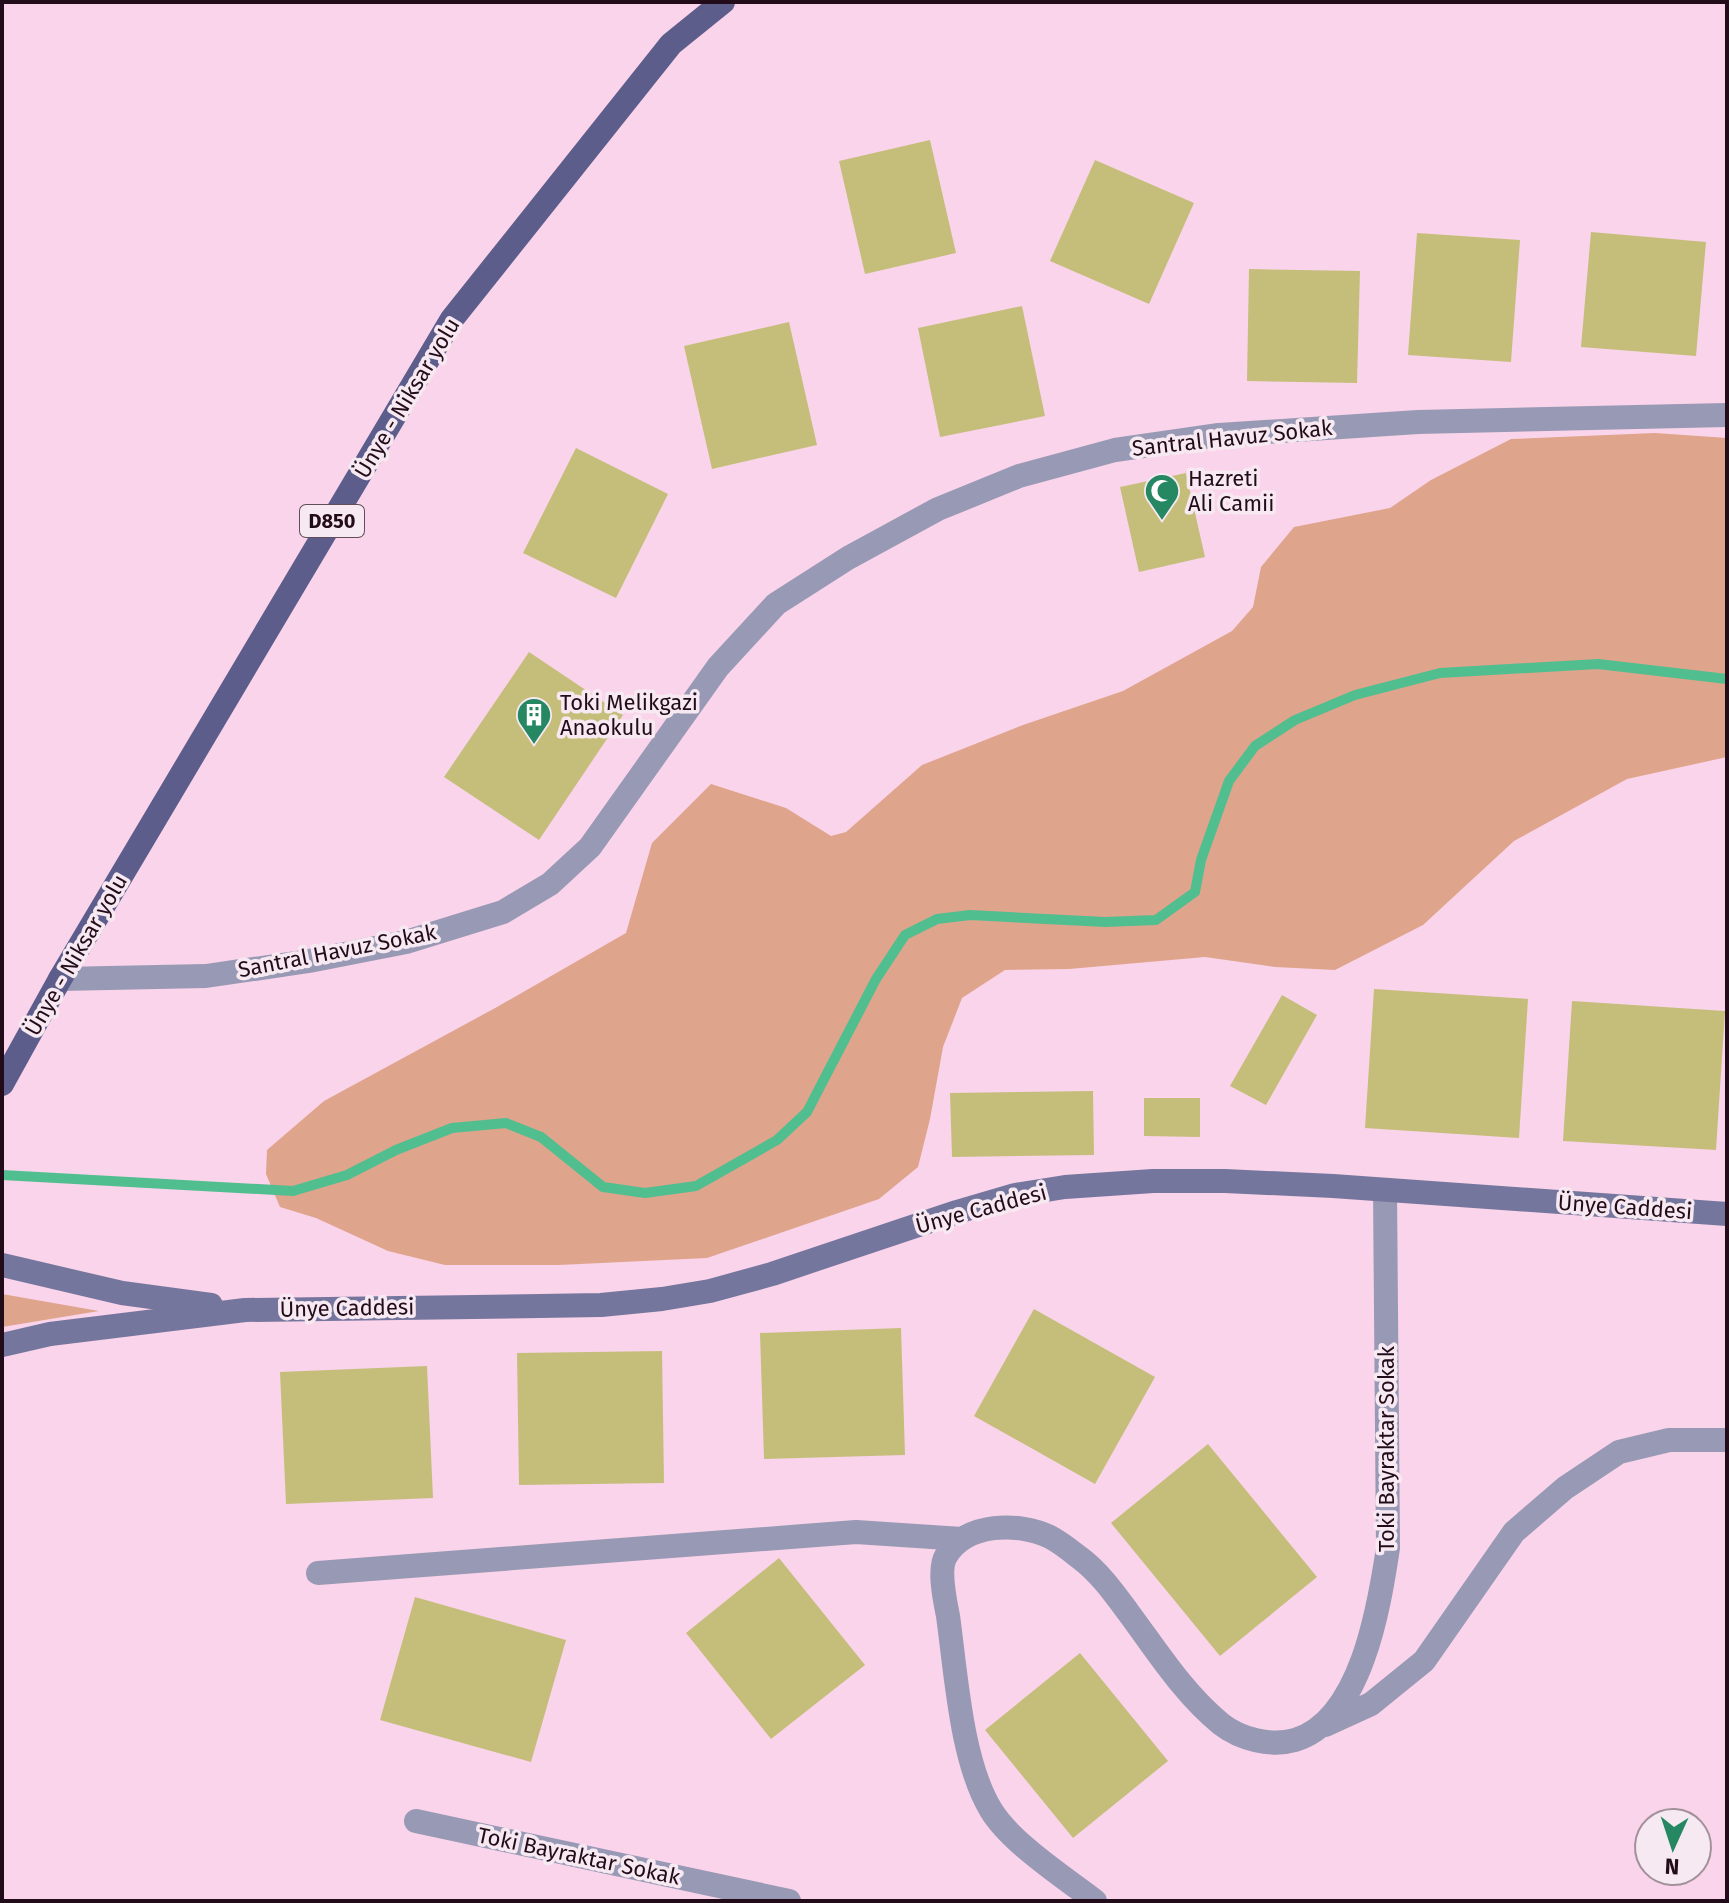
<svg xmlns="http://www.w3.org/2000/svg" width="1729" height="1903" font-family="'Fira Sans',sans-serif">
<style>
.green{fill:#dfa48c}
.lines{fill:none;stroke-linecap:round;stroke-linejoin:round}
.stream{stroke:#51be90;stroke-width:10}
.building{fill:#c5be7b}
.minor{stroke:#9899b4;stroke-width:24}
.secondary{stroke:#75769d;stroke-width:24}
.primary{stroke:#5d5d8c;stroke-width:24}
.labels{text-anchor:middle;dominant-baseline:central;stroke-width:7;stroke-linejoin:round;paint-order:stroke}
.shield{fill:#f7e9f1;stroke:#624e5a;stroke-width:2}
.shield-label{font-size:20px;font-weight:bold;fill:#220c1a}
.street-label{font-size:22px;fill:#220c1a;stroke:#f7e9f1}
.poi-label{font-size:22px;fill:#220c1a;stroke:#f7e9f1;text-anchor:start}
</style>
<rect width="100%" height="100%" fill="#fad4ea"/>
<path class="green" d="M1655 433 1727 438V757L1627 779 1514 841 1423 925 1335 970 1275 967 1205 957 1069 969 1005 970 962 998 943 1047 930 1119 918 1167 879 1199 707 1258 559 1265H445L388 1251 316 1218 280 1207 266 1174 267 1150 324 1101 497 1007 626 933 652 843 711 784 786 808 831 836 846 832 922 765 1023 725 1123 691 1232 631 1253 607 1261 567 1294 527 1390 508 1431 480 1511 439Z
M2 1294 99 1311 2 1327Z"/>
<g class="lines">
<path class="stream" d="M2 1175 293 1191 347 1175 396 1150 452 1128 506 1123 541 1137 603 1187 645 1193 696 1186 777 1140 807 1112 876 979 905 935 937 919 970 915 1105 922 1156 920 1195 892 1201 860 1229 781 1255 746 1295 720 1355 695 1440 673 1598 664 1727 679"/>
</g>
<path class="building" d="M930 140 956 253 865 274 839 161Z
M1095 160 1194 203 1149 304 1050 261Z
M1591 232 1706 242 1696 356 1581 347Z
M1417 233 1520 240 1511 362 1408 355Z
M1249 269 1360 271 1357 383 1247 381Z
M1022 306 1045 416 940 437 918 328Z
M789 322 817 445 712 469 684 346Z
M576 448 668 494 616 598 523 553Z
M1186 473 1205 557 1139 572 1120 487Z
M529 652 623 715 539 840 444 777Z
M1374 989 1528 999 1519 1138 1365 1128Z
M1282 995 1317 1015 1266 1105 1230 1086Z
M1572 1001 1725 1011 1716 1150 1563 1141Z
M1093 1091 1094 1155 952 1157 950 1093Z
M1144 1098H1200V1137L1144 1136Z
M1034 1309 1155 1377 1095 1484 974 1416Z
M901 1328 905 1455 764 1459 760 1333Z
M662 1351 664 1483 519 1485 517 1353Z
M427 1366 433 1498 286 1504 280 1372Z
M1208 1444 1317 1577 1220 1656 1111 1523Z
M779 1558 865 1665 771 1739 686 1633Z
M415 1597 566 1640 531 1762 380 1720Z
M1080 1653 1168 1761 1073 1838 985 1730Z"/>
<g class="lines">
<path class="minor" d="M60 979 206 976 309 961 406 942 503 912 550 884 590 847 718 667 776 604 848 558 938 509 1019 476 1115 450 1219 435 1418 422 1727 415
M318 1573 856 1532 962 1539
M1325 1725 1371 1704 1424 1661 1514 1532 1565 1488 1619 1452 1669 1440H1727
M416 1821 789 1901
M1095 1901C1065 1878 1010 1842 991 1810 961 1761 956 1673 948 1616 945 1601 938 1569 946 1556 966 1522 1019 1522 1050 1537 1060 1542 1071 1551 1080 1558 1099 1572 1114 1593 1128 1612 1157 1651 1183 1693 1221 1724 1240 1739 1271 1747 1295 1740 1361 1720 1379 1608 1388 1548L1385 1190"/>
<path class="secondary" d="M2 1265 122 1293 211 1305
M2 1345 50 1334 245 1310 540 1306 601 1305 662 1299 710 1291 772 1274 957 1212 1015 1195 1065 1187 1153 1181H1225L1333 1186 1727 1214"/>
<path class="primary" d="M2 1084 60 979 452 319 671 44 723 2"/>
</g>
<defs>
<symbol id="mosque-pin" viewBox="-11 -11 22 30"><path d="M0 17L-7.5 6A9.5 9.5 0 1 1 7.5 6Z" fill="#258862" stroke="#f7e9f1"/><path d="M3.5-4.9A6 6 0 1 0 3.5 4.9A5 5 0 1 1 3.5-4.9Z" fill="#fff"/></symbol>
<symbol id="building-pin" viewBox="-11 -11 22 30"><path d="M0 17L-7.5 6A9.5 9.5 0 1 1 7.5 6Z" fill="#258862" stroke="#f7e9f1"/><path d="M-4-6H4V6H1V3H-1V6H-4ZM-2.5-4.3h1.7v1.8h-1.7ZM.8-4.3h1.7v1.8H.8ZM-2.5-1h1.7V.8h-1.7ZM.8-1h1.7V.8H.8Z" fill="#fff"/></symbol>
</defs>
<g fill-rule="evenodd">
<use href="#mosque-pin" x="1142" y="471" width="40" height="54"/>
<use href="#building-pin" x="514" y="695" width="40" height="54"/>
</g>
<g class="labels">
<rect class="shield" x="300" y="505" width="64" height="32" rx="6"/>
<g class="shield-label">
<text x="332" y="521">D850</text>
</g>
<g class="street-label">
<text transform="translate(407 398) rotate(-59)">Ünye - Niksar yolu</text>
<text transform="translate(1232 438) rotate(-6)">Santral Havuz Sokak</text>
<text transform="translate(337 951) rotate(-11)">Santral Havuz Sokak</text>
<text transform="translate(76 955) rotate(-60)">Ünye - Niksar yolu</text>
<text transform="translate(1625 1207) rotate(4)">Ünye Caddesi</text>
<text transform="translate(981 1209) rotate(-15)">Ünye Caddesi</text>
<text transform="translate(347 1308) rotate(-1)">Ünye Caddesi</text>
<text transform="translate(1386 1449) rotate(-90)">Toki Bayraktar Sokak</text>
<text transform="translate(579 1856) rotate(12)">Toki Bayraktar Sokak</text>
</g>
<g class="poi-label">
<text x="1188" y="478">Hazreti<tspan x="1188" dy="25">Ali Camii</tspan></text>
<text x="560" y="702">Toki Melikgazi<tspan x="560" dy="25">Anaokulu</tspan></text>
</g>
</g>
<rect width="1729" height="1903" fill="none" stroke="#220c1a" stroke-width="8"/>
<g transform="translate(1673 1847) rotate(183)"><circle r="38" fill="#f7e9f1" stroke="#a2919b" stroke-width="2"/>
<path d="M0-6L14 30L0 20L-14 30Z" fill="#258862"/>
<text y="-12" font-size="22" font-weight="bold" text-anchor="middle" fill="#220c1a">N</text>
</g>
</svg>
